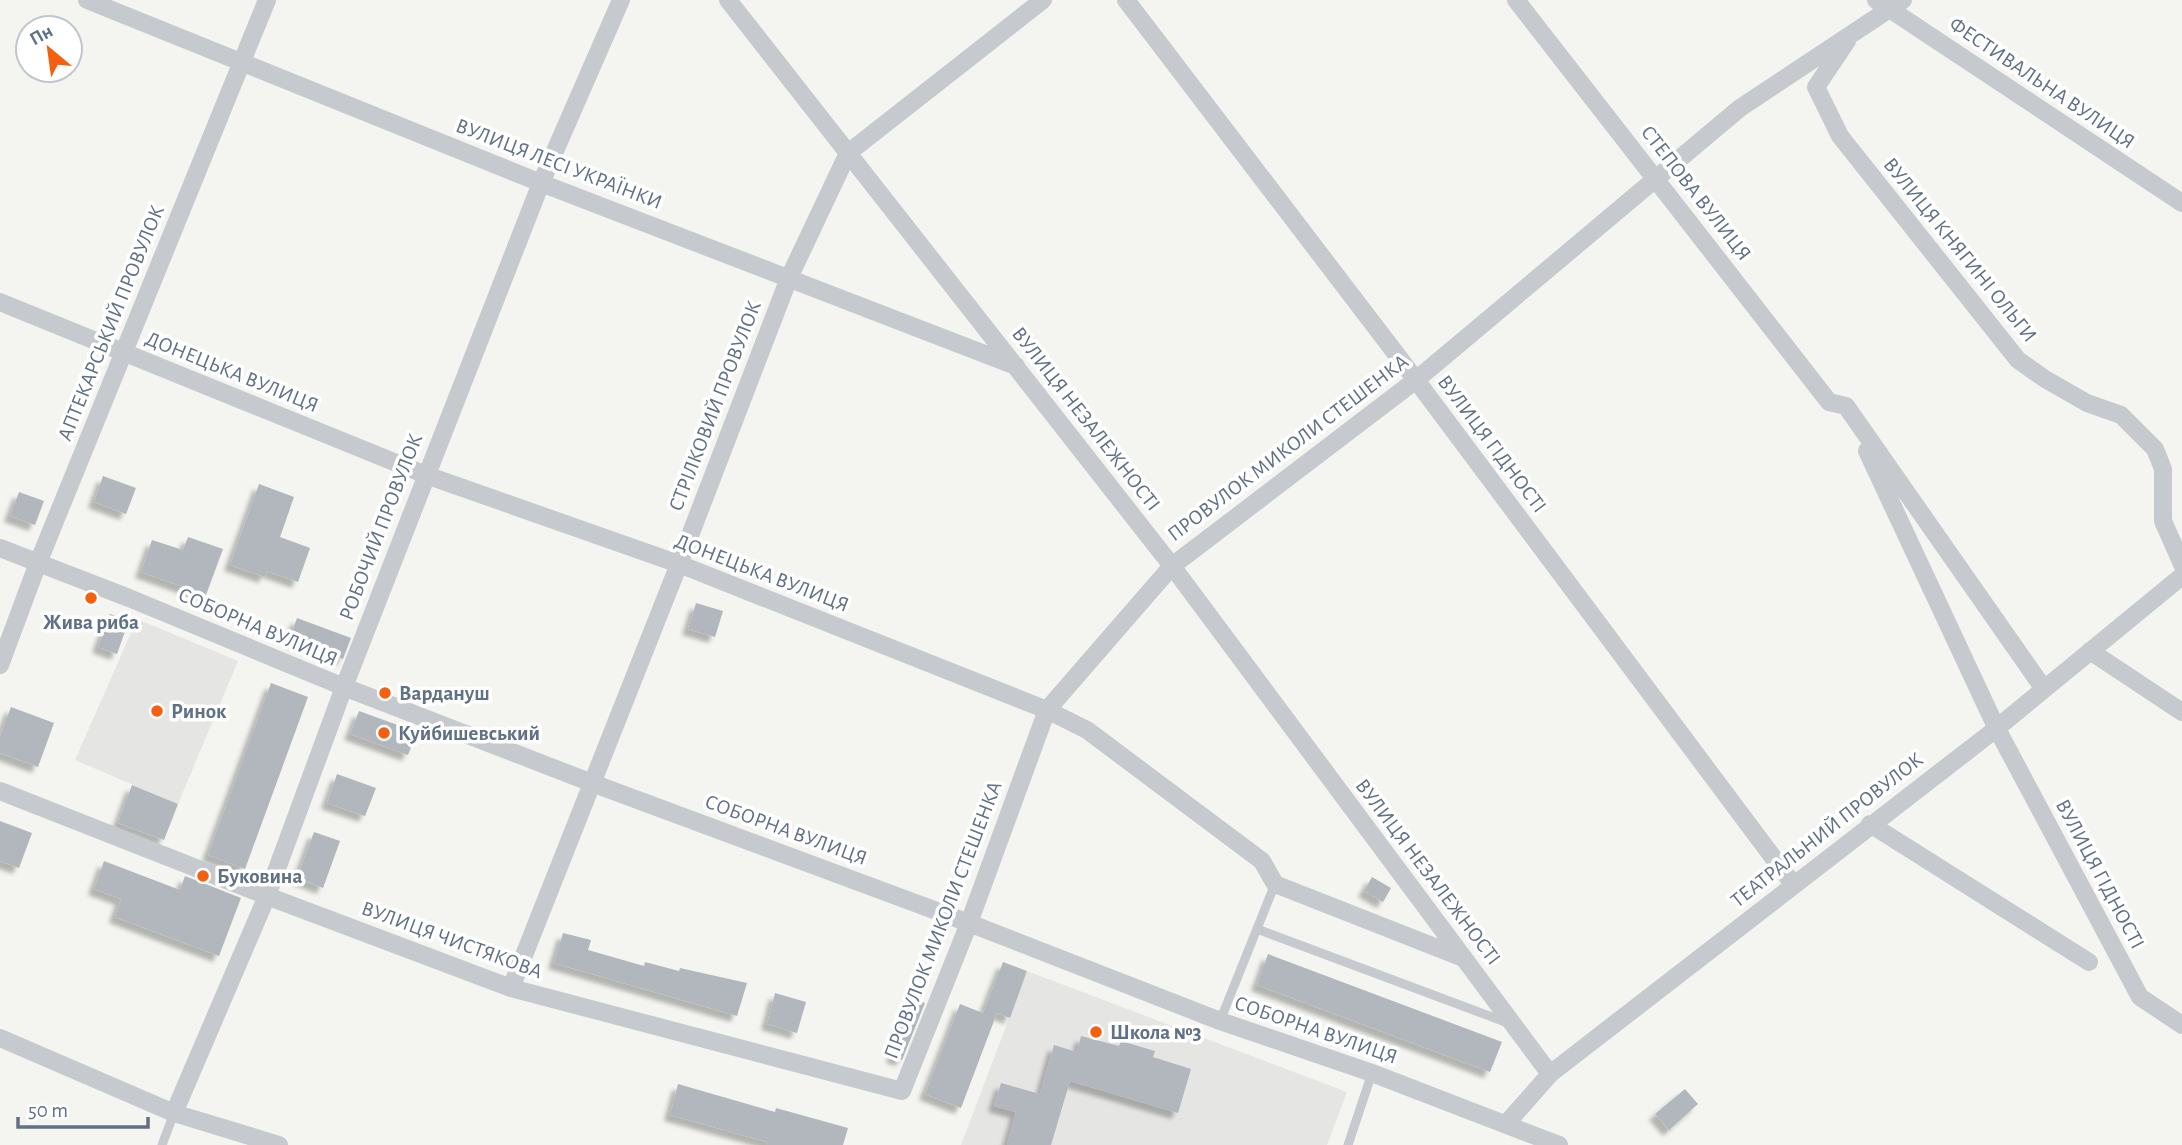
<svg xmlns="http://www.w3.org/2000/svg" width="2182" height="1145" font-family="'Alegreya Sans',sans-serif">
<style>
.built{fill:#e5e6e4}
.building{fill:#b1b7bd;filter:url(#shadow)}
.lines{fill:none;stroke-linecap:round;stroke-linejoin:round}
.lane{stroke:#c6c9cd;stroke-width:9}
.street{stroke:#c6c9cd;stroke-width:18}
.poi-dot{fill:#f55f10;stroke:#fff;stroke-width:2.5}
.labels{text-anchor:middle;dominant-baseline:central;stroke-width:7;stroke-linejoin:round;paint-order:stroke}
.street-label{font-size:21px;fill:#607085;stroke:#fff}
.poi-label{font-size:21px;font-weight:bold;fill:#607085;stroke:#fff;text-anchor:start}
</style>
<defs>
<filter id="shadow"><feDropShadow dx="-6" dy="6" stdDeviation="2" flood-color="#0004"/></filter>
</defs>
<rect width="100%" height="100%" fill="#f4f5f0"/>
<path class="built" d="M137 619 238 661 178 804 75 760Z
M1027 971 1347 1092 1327 1145H961Z"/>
<path class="building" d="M103 476 136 488 126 514 94 502Z
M259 484 294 497 280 537 310 548 298 582 267 571 265 577 230 565Z
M19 492 44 501 35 525 10 516Z
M188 537 223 549 206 595 141 572 152 540 183 550Z
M696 603 723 611 715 637 688 629Z
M110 614 129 620 117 654 98 647Z
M297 618 351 638 343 659 289 640Z
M271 683 308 697 245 869 208 855Z
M11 707 54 723 38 767 0 753V736Z
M359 711 417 732 408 755 350 734Z
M337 774 376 788 365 816 327 803Z
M132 785 178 804 164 840 118 823Z
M0 821 32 833 19 868 0 861Z
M314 832 340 841 323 888 297 878Z
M104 861 180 890 185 876 241 898 219 956 115 917 121 899 94 889Z
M1372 877 1391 888 1383 902 1364 891Z
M563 933 591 940 588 950 644 966 645 962 679 971 680 968 747 983 737 1016 554 963Z
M1268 954 1502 1042 1490 1072 1257 985Z
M1003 962 1027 971 1010 1018 997 1013 961 1108 925 1094 960 1004 983 1013Z
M775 993 806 1002 797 1033 767 1024Z
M914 999 925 1003 902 1060 892 1057Z
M1081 1036 1119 1046 1121 1041 1155 1051 1153 1057 1191 1069 1178 1113 1070 1081 1051 1145H1007L1016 1112 994 1106 1001 1083 1040 1094 1054 1045 1077 1052Z
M678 1084 775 1112 776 1108 848 1128 843 1145H766L767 1142 670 1115Z
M1685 1089 1698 1104 1669 1130 1655 1114Z"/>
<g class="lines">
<path class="lane" d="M1257 929 1508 1023
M1220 1021 1275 884
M162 1145 174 1113
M1348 1145 1372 1073"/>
<path class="street" d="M87 0 541 183 1016 366
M728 0 1172 566 1550 1074
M1126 0 1416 380 1793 884
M1516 0 1829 402 1846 406 2044 689
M1876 0 2182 203
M1847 41 1816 87 1840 136 2018 360 2045 379 2087 403 2121 415 2155 449 2163 469V521L2182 564
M0 302 426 475 679 564 1047 710 1087 730 1262 861 1275 884 1463 958
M1867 451 1996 727 2140 997 2182 1025
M0 548 129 598 344 687 592 783 969 923 1220 1021 1372 1073 1559 1145
M2090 651 2182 712
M0 665 38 563 267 0
M0 791 267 896 511 988 902 1091 969 923 1047 710 1172 566 1416 380 1740 108 1903 0
M1870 824 2089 962
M511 988 679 564 789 278 848 153 1043 0
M0 1038 174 1113 279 1145
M174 1113 267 896 344 687 541 183 621 0
M1506 1124 1550 1074 1992 732 2182 576"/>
</g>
<g class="poi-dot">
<circle cx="91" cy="598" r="7"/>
<circle cx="385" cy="693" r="7"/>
<circle cx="157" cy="711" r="7"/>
<circle cx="384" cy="733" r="7"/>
<circle cx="203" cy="876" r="7"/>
<circle cx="1096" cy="1032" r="7"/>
</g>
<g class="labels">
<g class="street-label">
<text transform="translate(2042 83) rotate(34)">ФЕСТИВАЛЬНА ВУЛИЦЯ</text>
<text transform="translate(559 164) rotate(21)">ВУЛИЦЯ ЛЕСІ УКРАЇНКИ</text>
<text transform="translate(1696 193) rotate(52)">СТЕПОВА ВУЛИЦЯ</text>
<text transform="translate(1960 250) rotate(51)">ВУЛИЦЯ КНЯГИНІ ОЛЬГИ</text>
<text transform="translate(111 323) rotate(-68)">АПТЕКАРСЬКИЙ ПРОВУЛОК</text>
<text transform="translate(232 372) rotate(22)">ДОНЕЦЬКА ВУЛИЦЯ</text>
<text transform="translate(715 406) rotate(-69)">СТРІЛКОВИЙ ПРОВУЛОК</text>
<text transform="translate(1086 419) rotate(52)">ВУЛИЦЯ НЕЗАЛЕЖНОСТІ</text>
<text transform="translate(1492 444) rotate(53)">ВУЛИЦЯ ГІДНОСТІ</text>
<text transform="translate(1288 448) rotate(-37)">ПРОВУЛОК МИКОЛИ СТЕШЕНКА</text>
<text transform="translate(381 527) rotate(-69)">РОБОЧИЙ ПРОВУЛОК</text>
<text transform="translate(762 573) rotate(21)">ДОНЕЦЬКА ВУЛИЦЯ</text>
<text transform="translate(258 627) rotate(23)">СОБОРНА ВУЛИЦЯ</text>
<text transform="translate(786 830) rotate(20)">СОБОРНА ВУЛИЦЯ</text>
<text transform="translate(1827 830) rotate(-38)">ТЕАТРАЛЬНИЙ ПРОВУЛОК</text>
<text transform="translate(1428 872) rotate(53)">ВУЛИЦЯ НЕЗАЛЕЖНОСТІ</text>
<text transform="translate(2100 874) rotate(62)">ВУЛИЦЯ ГІДНОСТІ</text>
<text transform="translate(943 920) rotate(-69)">ПРОВУЛОК МИКОЛИ СТЕШЕНКА</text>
<text transform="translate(452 940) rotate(20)">ВУЛИЦЯ ЧИСТЯКОВА</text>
<text transform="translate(1316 1030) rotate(19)">СОБОРНА ВУЛИЦЯ</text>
</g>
<g class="poi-label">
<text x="91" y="622" text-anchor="middle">Жива риба</text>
<text x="399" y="693">Вардануш</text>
<text x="171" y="711">Ринок</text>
<text x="398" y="733">Куйбишевський</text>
<text x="217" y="876">Буковина</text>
<text x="1110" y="1032">Школа №3</text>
</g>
</g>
<g transform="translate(49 49) rotate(331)"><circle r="33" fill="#ffffff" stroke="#bfc6ce" stroke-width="2"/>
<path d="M0-5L12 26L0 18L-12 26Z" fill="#f55f10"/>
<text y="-10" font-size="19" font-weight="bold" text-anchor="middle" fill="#607085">Пн</text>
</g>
<path d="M18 1117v10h130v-10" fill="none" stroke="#607085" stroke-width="3.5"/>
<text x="28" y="1117" font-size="21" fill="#607085" stroke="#ffffff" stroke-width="5" paint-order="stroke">50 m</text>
</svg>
